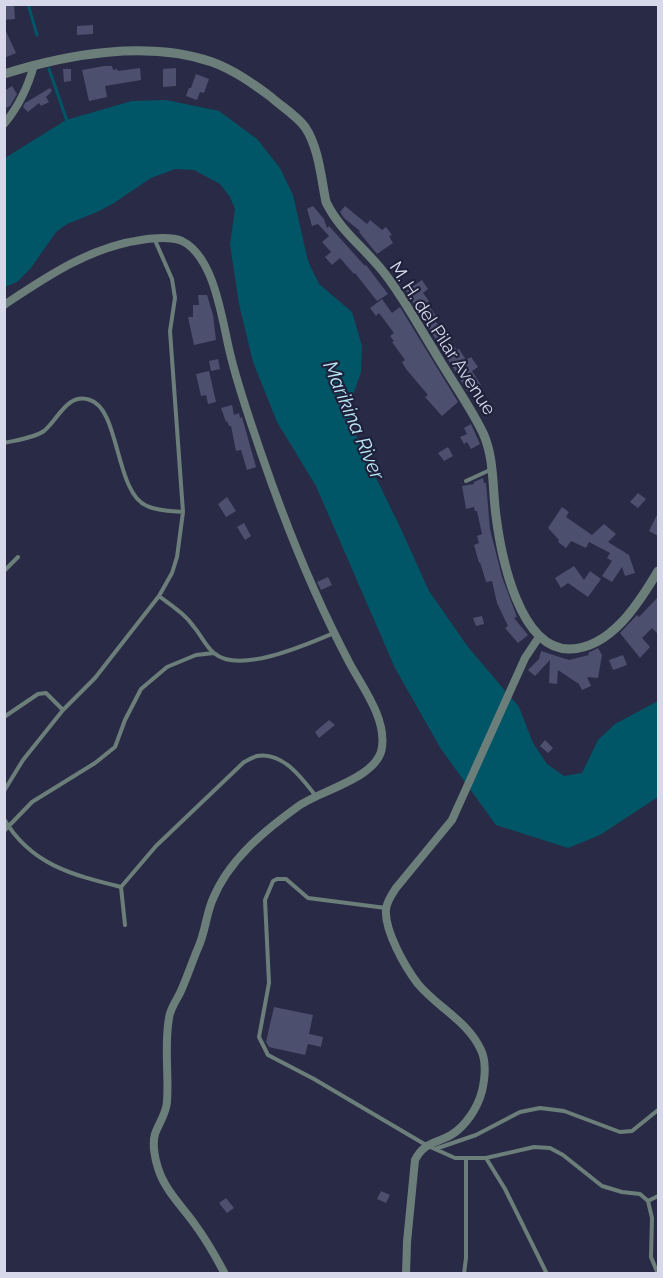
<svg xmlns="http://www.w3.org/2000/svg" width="663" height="1278" font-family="Raleway,sans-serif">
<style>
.water{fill:#005667}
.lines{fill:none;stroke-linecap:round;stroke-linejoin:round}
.stream{stroke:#005667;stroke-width:3}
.building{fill:#4c4f6d}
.service{stroke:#6c7e79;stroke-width:4}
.minor{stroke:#6c7e79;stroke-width:8}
.tertiary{stroke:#6c7e79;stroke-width:9}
.labels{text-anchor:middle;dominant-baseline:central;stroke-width:4.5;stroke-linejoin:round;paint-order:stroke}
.street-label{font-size:18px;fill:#d7d9eb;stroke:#1f213b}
.water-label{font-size:20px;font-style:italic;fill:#bae7f4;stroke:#1f213b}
</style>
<rect width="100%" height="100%" fill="#292b46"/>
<path class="water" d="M166 100 219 111 257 139 280 168 293 195 308 261 319 284 352 312 362 346 361 372 350 404 352 425 361 447 400 527 429 591 468 647 519 707 533 743 547 764 564 776 582 773 598 740 615 724 658 701V797L600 835 568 848 496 825 441 749 395 668 316 486 277 422 253 362 239 304 230 244 235 209 230 197 220 184 194 170 175 169 151 178 114 203 97 212 67 224 56 232 31 268 17 282 5 287V158L66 120 132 101Z"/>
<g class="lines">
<path class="stream" d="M28 4 37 35
M49 69 67 121"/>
</g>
<path class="building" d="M4 4H14L15 19 4 20Z
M93 25V34L77 35V26Z
M4 27 16 53 4 58Z
M104 66H112L113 70 117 69 118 71 140 68 141 80 105 86 107 97 89 101 82 70Z
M176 68V86L163 87V69Z
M63 69H71V81L64 82Z
M196 74 209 79 204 93 200 92 197 100 186 96 189 88H191Z
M12 86 17 94 10 106 4 109V91Z
M50 88 52 91 46 97 49 102 41 106 39 103 28 112 23 107 25 103Z
M313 206 324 219 327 228 329 226 365 266 366 265 388 294 377 301 355 273 354 274 340 258 332 265 325 257 331 252 322 242 329 236 318 224 312 226 307 209Z
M345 206 367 224 370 220 382 230 386 227 392 235 389 236 393 243 377 254 359 232 360 231 344 218 340 212Z
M422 280 428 289 423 293 429 301 427 303 436 316 433 318 457 350 459 349 466 360 471 357 478 367 472 371 481 385 468 392 406 291Z
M198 295H207L213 315 216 340 194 345 188 317H193V305H199Z
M382 299 392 313 400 307 458 402 442 416 425 397 428 395 406 369 402 362 405 360 392 342 394 341 390 336 394 333 379 313 376 316 370 308Z
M218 359 220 369 211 371 209 361Z
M209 371 216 402 208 404 206 395 201 396 196 374Z
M232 405 234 415 239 413 240 418 242 417 256 467 247 470 241 450 236 451 231 426H229L227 421 226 422 221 408Z
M471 424 480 444 471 449 467 442 464 444 460 437 467 434 464 428Z
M448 447 453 456 444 461 438 453Z
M483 478 484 483H486L490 529 502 577 517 617 514 618 528 635 518 643 505 628 508 626 497 603 492 581 486 582 480 562 479 563 474 545 479 543 477 536 482 534 477 511H475L474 507 466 509 462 486 474 484V482Z
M638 493 646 499 638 508 630 502Z
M227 497 236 511 226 517 218 504Z
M562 507 569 512 566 517 592 535 604 524 616 534 608 542 629 555 635 573 625 576 622 567 612 582 602 576 612 561 607 558 610 553 589 542 586 548 571 541 566 548 558 542 559 540 548 528Z
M658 513V536L649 531Z
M244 523 251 536 245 540 237 527Z
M574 566 584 580 590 571 601 579 588 597 568 583 561 588 555 578Z
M328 577 332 585 321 590 317 582Z
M658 597V634L652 628 642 638 650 647 640 658 620 633 637 615 639 617Z
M482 616 484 624 476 626 473 618Z
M598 648 602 655 598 678 587 677 591 686 582 690 579 684 558 670 557 684 549 683 550 660 535 676 528 670 539 659 541 651 569 660 589 655 588 653Z
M623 655 627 665 613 670 609 660Z
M329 720 335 725 319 738 315 732Z
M545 740 553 748 548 753 540 746Z
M274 1007 313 1015 309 1034 323 1037 321 1047 308 1044 305 1055 269 1047 266 1042Z
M381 1191 390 1195 386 1203 377 1199Z
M226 1198 234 1208 227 1213 219 1203Z"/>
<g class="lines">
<path class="service" d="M4 443C17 440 34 438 44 431 58 420 67 392 90 400 120 409 115 493 147 506 158 511 171 511 183 512
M466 481 490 470
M4 571 18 557
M159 596C172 606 185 614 194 627 201 635 206 647 214 653 239 675 308 644 334 633
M4 717 38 694 46 693 63 710
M4 791 23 760 63 710 95 678 159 596 172 573 177 557 183 512 170 331 175 298 172 279 154 238
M4 819C31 865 73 875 121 887
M4 831 32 802 95 763 115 747 125 720 141 689 167 667 196 655 214 653
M386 908 308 898 286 879H277L273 881 265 900 269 983 259 1037 268 1055 314 1079 426 1145 455 1158H486L534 1147 550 1148 563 1155 602 1186 622 1192 640 1194 648 1201 652 1218 651 1257 658 1274
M125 925 121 887 156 846 244 762C248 760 253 757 257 756 282 751 302 778 315 795
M435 1149 476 1135 520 1112 540 1108 564 1111 620 1132 632 1131 658 1110
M486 1158 505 1189 547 1274
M648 1201 658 1196
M464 1274 466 1258V1158"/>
<path class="minor" d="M4 124C20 105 28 87 34 65
M4 305C46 277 90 247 141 240 154 238 170 236 182 241 215 257 222 321 230 353 238 387 250 420 261 453 286 526 314 596 350 664 363 688 386 718 382 747 379 777 322 790 300 805 265 830 228 860 212 901 206 916 205 933 198 948 192 962 187 978 180 993 176 1001 170 1009 169 1018 164 1045 169 1074 167 1102 166 1114 159 1123 155 1134 152 1144 155 1159 158 1168 165 1191 183 1207 196 1226 207 1241 216 1257 225 1274
M406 1274 407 1242 415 1160C424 1142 435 1144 451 1135 466 1126 478 1107 482 1091 485 1078 487 1063 481 1050 468 1021 438 1008 418 984 405 967 384 930 386 909 387 901 392 894 396 888L452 820 525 658 539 637"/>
<path class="tertiary" d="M4 74C67 54 148 40 212 62 234 70 252 83 271 97 282 107 296 115 305 127 319 148 321 178 326 202 339 229 362 246 381 269 401 293 416 322 433 349 448 375 466 400 480 427 495 453 492 487 496 516 501 555 519 650 570 649 611 648 639 603 658 571"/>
</g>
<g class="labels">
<g class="street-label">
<text transform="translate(443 338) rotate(57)">M. H. del Pilar Avenue</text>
</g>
<g class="water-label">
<text transform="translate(354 420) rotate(67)">Marikina River</text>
</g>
</g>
<rect width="663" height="1278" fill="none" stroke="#d7d9eb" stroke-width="12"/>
</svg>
